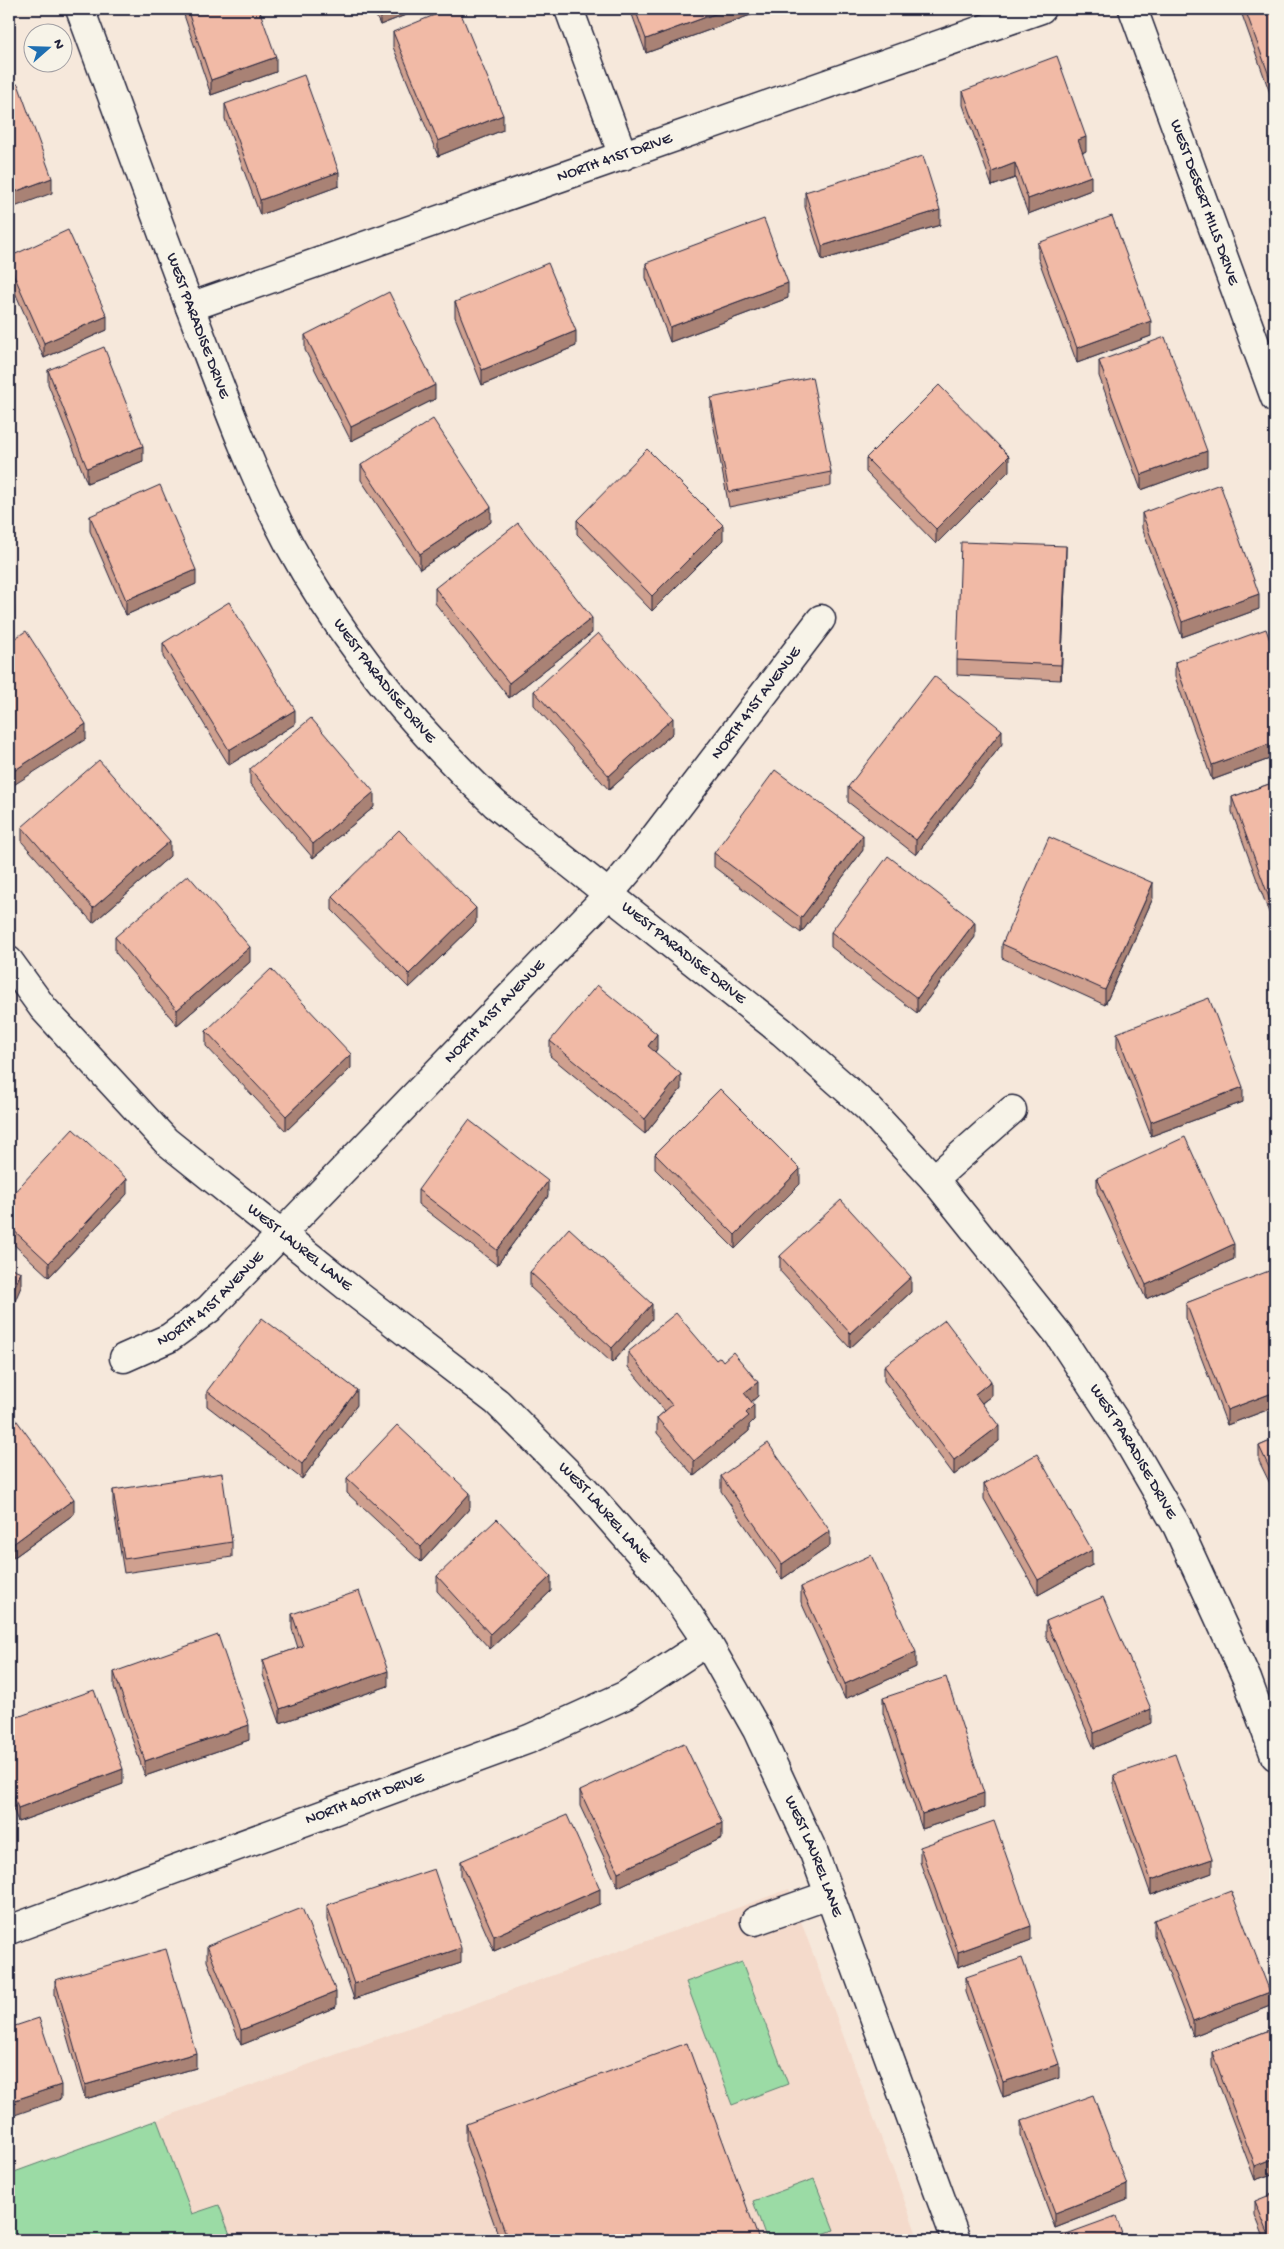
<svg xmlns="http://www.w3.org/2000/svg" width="1284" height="2249" font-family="'Gochi Hand',sans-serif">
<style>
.built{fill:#f4dacb}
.green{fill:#9bdba5;stroke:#5e7e70}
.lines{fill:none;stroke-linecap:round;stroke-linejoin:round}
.minor-casing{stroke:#22223b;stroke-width:31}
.minor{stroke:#f7f3e8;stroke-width:28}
.wall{fill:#cfa08f;stroke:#22223b}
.shaded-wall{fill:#a98274;stroke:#22223b}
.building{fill:#f1baa6;stroke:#22223b}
.labels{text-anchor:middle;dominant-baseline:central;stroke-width:4.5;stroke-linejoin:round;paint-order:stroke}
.street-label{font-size:16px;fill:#22223b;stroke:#f7f3e8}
</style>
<rect width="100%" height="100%" fill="#f6e8db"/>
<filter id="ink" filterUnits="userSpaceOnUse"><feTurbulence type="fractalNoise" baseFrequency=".02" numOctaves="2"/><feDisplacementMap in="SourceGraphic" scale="10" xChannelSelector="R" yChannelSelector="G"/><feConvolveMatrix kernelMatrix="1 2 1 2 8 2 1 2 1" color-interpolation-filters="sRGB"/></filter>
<g filter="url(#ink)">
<path class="built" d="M789 1889 919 2240H9V2174Z"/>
<path class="green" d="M742 1962 788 2084 732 2105 686 1982Z
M157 2120 192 2214 219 2205 232 2240H9V2174Z
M814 2179 834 2230 806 2240H767L753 2201Z"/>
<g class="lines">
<defs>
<g id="minor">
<path id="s1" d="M80 9C121 119 160 229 202 339 228 408 254 478 289 544 342 641 415 729 495 804L782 1032 868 1108 934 1179 1059 1335 1125 1436 1177 1526 1247 1679 1275 1756"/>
<path d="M569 9 623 156"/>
<path id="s2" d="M1133 9 1275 398"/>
<path id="s3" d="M190 307 1041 9"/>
<path id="s4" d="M9 961 43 1008 166 1141 359 1296 497 1402 585 1490 668 1585 707 1642 757 1730 814 1853 956 2240"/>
<path d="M934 1179 1012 1110"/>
<path id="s5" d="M124 1358 169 1338 209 1309 608 895 635 863 821 619"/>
<path d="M755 1921 829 1895"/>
<path id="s6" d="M9 1930 529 1739 626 1695 707 1642"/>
</g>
</defs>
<use href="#minor" class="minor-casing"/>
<use href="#minor" class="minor"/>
</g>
<path class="wall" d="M182 9H259L276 72 211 95Z
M373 9H421L380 25Z
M630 9H756V13L646 53Z
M1240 9H1275L1271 96Z
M393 32 503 130 438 156 393 47Z
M963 91 1086 151 1082 153 1091 190 1028 214 1015 178 992 186 963 105Z
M225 104 339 186 260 215 225 119Z
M805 192 940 225 822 260 805 207Z
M1038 243 1151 336 1077 363 1038 258Z
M646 263 788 298 670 342 646 278Z
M9 264 107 330 44 358 9 279Z
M455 302 576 346 482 385 455 317Z
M305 335 435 399 351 441 305 350Z
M1099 361 1207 466 1141 490 1099 376Z
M48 370 143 461 87 483 48 384Z
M711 398 831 472V486L729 507 711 412Z
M866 458 1009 471 936 544 866 472Z
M361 465 491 522 420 569 361 480Z
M1142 513 1259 609 1182 637 1142 528Z
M90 516 196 584 126 615 90 531Z
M577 520 723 540 652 611 577 534Z
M1066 561 1061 680 957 675V660Z
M435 588 592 633 509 698 435 603Z
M163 643 295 724 229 765 163 657Z
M1275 655V757L1212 780 1175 677V662Z
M534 691 673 733 609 790 534 705Z
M1002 744 916 855 848 802V787Z
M250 769 374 807 313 858 250 784Z
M1275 782V929L1232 812V797Z
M22 827 170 856 93 923 22 842Z
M863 850 801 933 714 867V853Z
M332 896 476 923 409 988 332 910Z
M1153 898 1105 1005 1002 958V944Z
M831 932 975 937 917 1013 831 947Z
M115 937 250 962 177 1025 115 952Z
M206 1031 351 1068 286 1131 206 1046Z
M1117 1033 1243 1102 1151 1136 1117 1048Z
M550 1041 657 1049 655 1052 681 1089 645 1134 550 1056Z
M655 1154 800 1184 735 1249 655 1169Z
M1097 1178 1234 1259 1146 1299 1097 1192Z
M418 1190 548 1196 497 1265 418 1204Z
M127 1194 49 1277 9 1240V1198Z
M780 1256 911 1292 850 1348 780 1271Z
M530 1272 652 1319 612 1363 530 1287Z
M1275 1272V1407L1227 1425 1186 1318V1303Z
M628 1352 716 1360 758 1396 751 1402 754 1420 749 1425V1431L694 1476 657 1433V1418L665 1411 628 1367Z
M884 1366 991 1396 982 1403 999 1441 954 1475 884 1381Z
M207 1391 357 1405 302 1479 207 1406Z
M9 1410 74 1514 13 1558 9 1552Z
M1275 1439V1494L1259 1461V1446Z
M721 1476 830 1546 782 1579 721 1491Z
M347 1478 470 1508 421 1562 347 1493Z
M984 1484 1092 1565 1038 1595 984 1499Z
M113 1490 232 1542V1557L124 1573 113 1504Z
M437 1576 551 1591 490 1649 437 1591Z
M801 1587 916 1667 845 1699 801 1602Z
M292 1614 388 1686 280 1723 263 1675V1660L298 1648 292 1629Z
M1046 1621 1151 1723 1094 1748 1046 1636Z
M114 1672 249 1740 145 1776 114 1687Z
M883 1698 984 1808 922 1829 883 1713Z
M9 1720 123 1784 18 1822 9 1797Z
M1114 1775 1212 1873 1151 1895 1114 1790Z
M580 1791 722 1838 618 1887 580 1806Z
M920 1847 1031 1940 958 1967 920 1862Z
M461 1861 600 1904 494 1951 461 1876Z
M327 1905 461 1963 354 1999 327 1920Z
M1154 1920 1270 2006 1193 2036 1154 1935Z
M207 1946 336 2007 241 2045 207 1961Z
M966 1977 1059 2078 1003 2097 966 1992Z
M55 1980 196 2068 85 2099 55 1995Z
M1275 2028V2173L1255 2180 1212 2066V2052Z
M1021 2121 1127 2200 1055 2228 1021 2136Z
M466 2124 759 2240H500L466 2145Z
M1255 2201 1275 2240H1265L1255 2215Z"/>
<path class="shaded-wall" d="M383 9H421L380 25V10Z
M728 9H756V13L646 53V39Z
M276 57V72L211 95V80Z
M1275 80V95L1271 96V81Z
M503 115V130L438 156V141Z
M1086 137V151L1078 155V140Z
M1015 163V178L992 186V172Z
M339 172V186L260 215V200Z
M1091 176V190L1028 214V199Z
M52 178V193L9 209V194Z
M940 210V225L822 260V246Z
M788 283V298L670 342V327Z
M107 316V330L44 358V343Z
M1151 321V336L1077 363V348Z
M576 331V346L482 385V370Z
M435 385V399L351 441V427Z
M143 446V461L87 483V468Z
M1207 451V466L1141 490V475Z
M1009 456V471L936 544V529Z
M491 507V522L420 569V554Z
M723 525V540L652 611V596Z
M1066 546V561L1061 680V665Z
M196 570V584L126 615V600Z
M1259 594V609L1182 637V622Z
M14 607V622L9 624V609Z
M592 618V633L509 698V683Z
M295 710V724L229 765V750Z
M673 718V733L609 790V776Z
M86 724V739L9 788V774Z
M1002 730V744L916 855V840Z
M1275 742V757L1212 780V765Z
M374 792V807L313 858V844Z
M863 835V850L801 933V918Z
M170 841V856L93 923V908Z
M1153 883V898L1105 1005V990Z
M476 908V923L409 988V974Z
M975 922V937L917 1013V998Z
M250 947V962L177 1025V1010Z
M657 1034V1049L648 1061V1046Z
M351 1054V1068L286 1131V1116Z
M681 1074V1089L645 1134V1119Z
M1243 1087V1102L1151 1136V1122Z
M800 1169V1184L735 1249V1235Z
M127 1179V1194L49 1277V1263Z
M548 1181V1196L497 1265V1250Z
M1234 1244V1259L1146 1299V1285Z
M21 1272V1287L9 1315V1300Z
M911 1277V1292L850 1348V1333Z
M652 1304V1319L612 1363V1348Z
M991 1381V1396L975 1408V1394Z
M758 1382V1396L744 1408V1393Z
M357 1390V1405L302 1479V1464Z
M1275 1392V1407L1227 1425V1410Z
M754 1405V1420L749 1425V1431L694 1476V1461Z
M999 1426V1441L954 1475V1460Z
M470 1493V1508L421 1562V1547Z
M74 1499V1514L13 1558V1544Z
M830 1531V1546L782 1579V1564Z
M1092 1550V1565L1038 1595V1580Z
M551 1576V1591L490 1649V1634Z
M916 1652V1667L845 1699V1684Z
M388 1671V1686L280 1723V1709Z
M1151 1709V1723L1094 1748V1733Z
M249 1725V1740L145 1776V1761Z
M123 1769V1784L18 1822V1808Z
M984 1793V1808L922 1829V1814Z
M722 1823V1838L618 1887V1872Z
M1212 1859V1873L1151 1895V1880Z
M600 1889V1904L494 1951V1936Z
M1031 1926V1940L958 1967V1952Z
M461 1948V1963L354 1999V1984Z
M336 1992V2007L241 2045V2030Z
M1270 1992V2006L1193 2036V2021Z
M196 2053V2068L85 2099V2085Z
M1059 2064V2078L1003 2097V2082Z
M61 2085V2099L9 2117V2102Z
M1275 2158V2173L1255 2180V2166Z
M1127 2185V2200L1055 2228V2213Z"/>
<path class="building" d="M187 9H259L276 57 211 80Z
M449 9H459L503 115 438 141 393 32Z
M635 9H728L646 39Z
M1245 9H1275V80L1271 81Z
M1057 56 1086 137 1078 140 1091 176 1028 199 1015 163 992 172 963 91Z
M304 75 339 172 260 200 225 104Z
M18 84 52 178 9 194V87Z
M923 156 940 210 822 246 805 192Z
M1112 216 1151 321 1077 348 1038 243Z
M764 219 788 283 670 327 646 263Z
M68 230 107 316 44 343 9 264V257Z
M548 263 576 331 482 370 455 302Z
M389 292 435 385 351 427 305 335Z
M1165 337 1207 451 1141 475 1099 361Z
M104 347 143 446 87 468 48 370Z
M812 377 831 472 729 492 711 398Z
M939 385 1009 456 936 529 866 458Z
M433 419 491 507 420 554 361 465Z
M647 449 723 525 652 596 577 520Z
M1220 484 1259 594 1182 622 1142 513Z
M160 485 196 570 126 600 90 516Z
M518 523 592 618 509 683 435 588Z
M961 542 1066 546 1061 665 957 660Z
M9 594 14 607 9 609Z
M229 602 295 710 229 750 163 643Z
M1266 629 1275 655V742L1212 765 1175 662Z
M26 631 86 724 9 774V642Z
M598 633 673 718 609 776 534 691Z
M934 676 1002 730 916 840 848 787Z
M311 718 374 792 313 844 250 769Z
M99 760 170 841 93 908 22 827Z
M775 770 863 835 801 918 714 853Z
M1275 782V914L1232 797Z
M399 830 476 908 409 974 332 896Z
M1049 837 1153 883 1105 990 1002 944Z
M888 856 975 922 917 998 831 932Z
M188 875 250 947 177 1010 115 937Z
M271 969 351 1054 286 1116 206 1031Z
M597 985 657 1034 648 1046 681 1074 645 1119 550 1041Z
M1209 998 1243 1087 1151 1122 1117 1033Z
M720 1089 800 1169 735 1235 655 1154Z
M469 1120 548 1181 497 1250 418 1190Z
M73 1129 127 1179 49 1263 9 1226V1198Z
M1185 1137 1234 1244 1146 1285 1097 1178Z
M841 1200 911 1277 850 1333 780 1256Z
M569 1228 652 1304 612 1348 530 1272Z
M9 1267 21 1272 9 1300Z
M1274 1269 1275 1272V1392L1227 1410 1186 1303Z
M676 1313 716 1360 720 1357 723 1361 733 1352 758 1382 744 1393 754 1405 746 1413 749 1416 694 1461 657 1418 672 1405 628 1352Z
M262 1318 357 1390 302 1464 207 1391Z
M945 1320 991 1381 975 1394 999 1426 954 1460 884 1366Z
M9 1410 74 1499 13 1544 9 1538Z
M397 1425 470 1493 421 1547 347 1478Z
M1275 1439V1480L1259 1446Z
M768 1443 830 1531 782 1564 721 1476Z
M1037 1454 1092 1550 1038 1580 984 1484Z
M222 1473 232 1542 124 1559 113 1490Z
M497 1519 551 1576 490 1634 437 1576Z
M871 1555 916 1652 845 1684 801 1587Z
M359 1591 388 1671 280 1709 263 1660 303 1646 292 1614Z
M1103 1597 1151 1709 1094 1733 1046 1621Z
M218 1635 249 1725 145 1761 114 1672Z
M946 1677 984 1793 922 1814 883 1698Z
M94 1690 123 1769 18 1808 9 1783V1720Z
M684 1743 722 1823 618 1872 580 1791Z
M1175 1754 1212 1859 1151 1880 1114 1775Z
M567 1815 600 1889 494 1936 461 1861Z
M994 1821 1031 1926 958 1952 920 1847Z
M434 1869 461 1948 354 1984 327 1905Z
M1231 1891 1270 1992 1193 2021 1154 1920Z
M302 1908 336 1992 241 2030 207 1946Z
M166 1949 196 2053 85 2085 55 1980Z
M1022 1958 1059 2064 1003 2082 966 1977Z
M39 2018 61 2085 9 2102V2028Z
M1275 2028V2158L1255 2166 1212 2052Z
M687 2043 759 2240H508L466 2124Z
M1093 2095 1127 2185 1055 2213 1021 2121Z
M1275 2193V2240H1271L1255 2201Z
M1116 2216 1124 2240H1063L1061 2236Z"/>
</g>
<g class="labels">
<g class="street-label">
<text stroke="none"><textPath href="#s3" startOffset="450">NORTH 41ST DRIVE</textPath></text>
<text stroke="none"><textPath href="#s2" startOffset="206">WEST DESERT HILLS DRIVE</textPath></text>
<text stroke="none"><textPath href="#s1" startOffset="338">WEST PARADISE DRIVE</textPath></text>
<text stroke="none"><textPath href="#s1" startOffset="742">WEST PARADISE DRIVE</textPath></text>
<text stroke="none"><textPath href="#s5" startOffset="916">NORTH 41ST AVENUE</textPath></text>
<text stroke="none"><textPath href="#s1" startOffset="1148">WEST PARADISE DRIVE</textPath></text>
<text stroke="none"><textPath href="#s5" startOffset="511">NORTH 41ST AVENUE</textPath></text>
<text stroke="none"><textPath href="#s4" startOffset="410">WEST LAUREL LANE</textPath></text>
<text stroke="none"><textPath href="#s5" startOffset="106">NORTH 41ST AVENUE</textPath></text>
<text stroke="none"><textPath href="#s1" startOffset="1824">WEST PARADISE DRIVE</textPath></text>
<text stroke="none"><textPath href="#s4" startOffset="815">WEST LAUREL LANE</textPath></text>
<text stroke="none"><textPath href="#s6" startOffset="379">NORTH 40TH DRIVE</textPath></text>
<text stroke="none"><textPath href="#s4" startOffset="1220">WEST LAUREL LANE</textPath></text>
</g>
</g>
<rect width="1284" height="2249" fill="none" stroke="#f7f3e8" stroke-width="30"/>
<rect x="15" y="15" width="1254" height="2219" fill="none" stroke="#22223b" stroke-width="2" filter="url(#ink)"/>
<g transform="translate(48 48) rotate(70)"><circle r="24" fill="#f7f3e8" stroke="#a29fa3"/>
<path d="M0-4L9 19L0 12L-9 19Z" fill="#1f6fb2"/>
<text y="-8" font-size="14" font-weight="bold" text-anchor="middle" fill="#22223b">N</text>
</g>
</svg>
